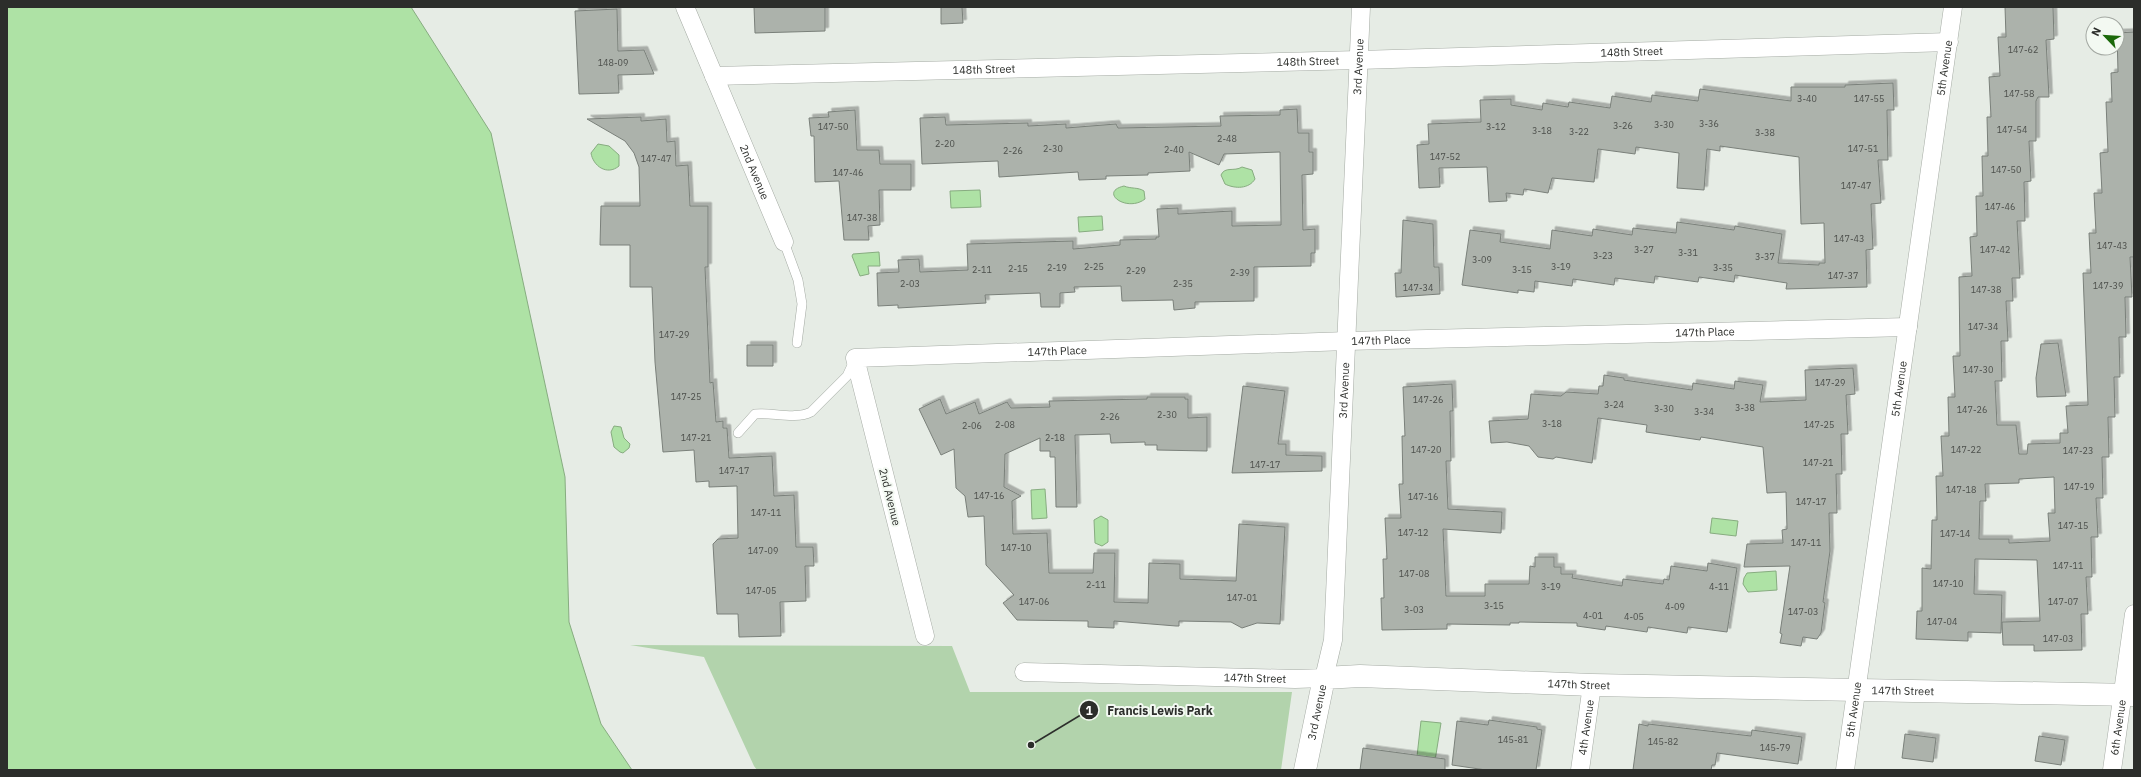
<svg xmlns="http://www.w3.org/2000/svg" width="2141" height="777" font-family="'IBM Plex Sans',sans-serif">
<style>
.green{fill:#b2d3ac}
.water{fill:#aee2a5;stroke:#87ac80}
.building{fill:#acb2ab;stroke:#7a807a;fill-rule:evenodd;filter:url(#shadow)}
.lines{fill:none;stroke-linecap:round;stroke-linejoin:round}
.service-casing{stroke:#a5aba4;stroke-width:10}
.minor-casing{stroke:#a5aba4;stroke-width:19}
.tertiary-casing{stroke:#a5aba4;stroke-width:23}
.service{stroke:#fff;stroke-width:9}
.minor{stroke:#fff;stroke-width:18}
.tertiary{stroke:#fff;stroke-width:22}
.labels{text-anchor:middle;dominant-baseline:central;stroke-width:4;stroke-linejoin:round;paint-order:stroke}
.number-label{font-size:9px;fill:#4c4f4b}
.street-label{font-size:11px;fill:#2c2e2b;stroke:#f3f9f2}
.leader{fill:none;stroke:#2c2e2b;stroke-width:1.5}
.callout-dot{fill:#2c2e2b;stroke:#f3f9f2;stroke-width:1.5}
.mark-label{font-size:12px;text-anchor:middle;font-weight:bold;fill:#fff}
.callout-label{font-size:12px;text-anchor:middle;font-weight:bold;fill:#2c2e2b;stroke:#f3f9f2;stroke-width:4;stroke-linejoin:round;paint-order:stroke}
</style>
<defs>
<filter id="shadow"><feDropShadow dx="3.5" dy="-3.5" stdDeviation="0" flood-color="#0004"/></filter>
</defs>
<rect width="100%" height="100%" fill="#e6ece5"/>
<path class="green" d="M630 645 952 646 970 692H1292L1281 770H757L754 766 704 657Z"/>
<path class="water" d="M7 7H411L491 133 565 477 569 622 601 724 632 770H7Z
M598 144 609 146 619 155V166C607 176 593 166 591 153Z
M1242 167 1252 170 1255 179C1249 189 1235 189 1225 184L1221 175C1225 166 1234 172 1242 167Z
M1124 186C1131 189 1138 187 1144 191L1145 199C1127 213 1098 192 1124 186Z
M980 190 981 207 951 208 950 191Z
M1102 216 1103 230 1079 232 1078 217Z
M879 252 880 266H868L869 274 860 276 852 256 853 254Z
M614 426 621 427 624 438 630 444 629 448 623 453 620 452 614 447 611 432Z
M1045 489 1047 518 1032 519 1031 490Z
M1101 516 1108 520V542L1102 546 1095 543 1094 520Z
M1712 518 1738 521 1736 536 1710 533Z
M1776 571 1777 590 1748 592 1743 584 1744 578 1747 573Z
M1421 721 1441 723 1434 767 1416 765Z"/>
<path class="building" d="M754 7H825V31L755 33Z
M941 7H962L963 23 941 24Z
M2005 7H2053L2054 39 2046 40 2049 97H2038L2036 101V141H2029L2031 181 2024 182 2025 221H2017L2020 278H2012L2013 301H2006L2008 341H2001L2002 381H1995L1997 425H2016L2019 454H2027L2028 444 2060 443V433H2068L2066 406 2088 405 2083 273H2091L2089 233H2096L2094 193H2102L2100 153 2108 152 2106 102H2112L2111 73 2118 72 2117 33 2134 32V257H2130L2132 297H2125L2126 337H2119L2120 377H2114L2115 417H2108L2109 457H2102L2103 498H2096L2098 537H2091L2092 577H2086L2088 614H2081L2082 650 2034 651V645H2003L2002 622 2040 621 2037 560 1975 559 1974 594 2002 595 2001 633 1968 632V641L1916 639 1917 611H1922V568L1931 569 1932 520H1937L1936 476H1943L1941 436H1949L1948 397H1955L1953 356H1960L1959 277 1972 276 1970 237 1977 236 1976 196H1983L1982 156H1988L1987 117H1991L1989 77 2000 76 1998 37H2006ZM2054 477 2055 513H2048L2050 541 2009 543V539H1979L1980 501H1986L1985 484 2019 483V479Z
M617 9 618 51 644 50 654 74 618 75 619 93 579 94 575 11Z
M1893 83 1894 110H1887L1888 160H1878L1881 203 1871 204 1873 249 1866 250 1867 287 1786 289 1787 283 1735 275 1734 282 1699 277 1698 282 1655 276 1654 283 1615 278 1614 285 1573 279 1572 286 1535 281 1534 292 1518 290V293L1462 285 1470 230 1501 234 1500 242 1550 249 1552 230 1592 236 1593 229 1632 235 1633 228 1676 233 1677 222 1734 230 1735 226 1782 234 1778 263 1819 265V263H1825L1824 223 1801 224 1799 157 1720 146V151L1707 149 1704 190 1677 188 1679 153 1636 147 1635 154 1598 149 1594 182 1552 178 1548 193 1524 189 1523 195 1506 193 1507 201 1489 202 1487 167 1439 168 1440 187 1419 188 1417 145 1429 144 1428 124 1481 122 1480 100 1511 99V105L1542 110 1543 103 1568 107 1569 102 1610 108 1612 96 1651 102 1652 95 1698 101 1700 89 1791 101V87H1845V85Z
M1297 109 1298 133H1309V152H1313V174L1302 175 1303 230 1315 229V253H1311V266L1254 267V301L1195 302V308L1174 310 1173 300 1122 301 1121 286 1074 287 1075 292 1060 293V307H1041L1040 293 985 295 986 303 898 308V305L878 306 877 273 899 272 898 260 919 259 920 272 968 270 967 244 1073 241V249L1120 245V240L1156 239V237H1159L1157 209 1178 208V214L1232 211V226L1281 225 1280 152 1224 154 1219 165 1189 152 1190 171 1148 173V175L1106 176V179L1079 180 1078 172 999 177 998 161 922 164 920 118 945 117 946 125 1028 123V126L1066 124V128L1116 124 1118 128 1171 127 1221 126 1220 116 1280 115V110Z
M855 110 857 150H879L880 164H911V190H879L880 225 868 226 869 240H844L839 181 815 182 814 136H811L809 118 829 117 828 112Z
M641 117V121L666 119 667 142 675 141 676 166 688 165 690 206H708V267H705L710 383 713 382 716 422 723 421V428H727L729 458 772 456 774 496 794 495 796 547H813L814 566H805L806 601 780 602 781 636 739 637 738 614H717L713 544 718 539 738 538 737 486 709 487V481L696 482 694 450 663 452 655 362 652 287H630V245H600L601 206H640L639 167 634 153 625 141 587 119Z
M1403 220 1433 224 1434 267H1439L1440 294 1396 297 1395 273H1401Z
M2058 343 2066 396 2037 397 2036 378 2041 344Z
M747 345H773V366H747Z
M1853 368 1855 394 1846 395 1848 434H1841L1842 474H1836L1837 513H1829L1830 551 1823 602 1825 603 1821 633 1817 639 1803 637 1801 646 1780 643 1782 634 1780 633 1790 566 1744 567 1747 544 1783 543 1782 530 1787 529 1786 492 1767 493 1763 447 1701 437 1700 440 1646 432 1647 425 1598 418 1592 463 1556 457 1553 459 1538 457 1529 446 1507 442 1491 443 1489 421 1528 419 1531 394 1561 396 1566 392 1598 394 1599 386H1603L1604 375 1624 378V380L1692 390 1693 383 1734 389 1735 381 1763 385 1760 402 1806 400 1805 370Z
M1452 384 1453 411H1450L1451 461H1446L1448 509 1502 512 1501 533 1443 529 1446 596H1485V584H1529L1530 566 1535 567V557H1554V567H1561V574H1573L1572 578 1622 586 1623 579 1663 584 1664 579 1669 580 1671 566 1707 571 1708 563 1737 568 1727 632 1688 627 1687 633 1648 627 1647 632 1606 626 1605 630 1577 626V623L1519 622V623H1510V625L1447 624V629L1382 630 1381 598H1384L1383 559H1387L1385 518H1401L1399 484H1403L1402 436H1405L1403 387Z
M1243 386 1285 391 1278 444H1286V455L1322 456V471L1232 473Z
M1147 397H1185V399H1188V418L1207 417V451L1157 450V445H1145V442L1111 443 1110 434 1075 435 1077 507H1056L1055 457H1050V451H1040V438L1005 454 1004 487 1021 496 1012 501 1013 534 1047 533 1049 573H1093L1094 553H1115L1114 602 1148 603 1149 563 1180 564V579L1236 581 1239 524 1285 527 1280 624 1257 623 1242 628 1231 622 1179 621V626H1176L1114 621V628L1088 627V621L1017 620 1003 603 1014 595 986 565 984 516 968 517 965 496 956 488 954 449 941 455 919 409 940 399 946 414 975 402 979 414 1007 402 1011 408 1050 407 1049 401 1147 399Z
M1489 720 1537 727V729L1542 730 1536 770H1486L1452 765 1457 721 1488 725Z
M1639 724 1648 726V724L1751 736 1752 730 1802 737 1798 764 1717 753 1715 765H1712L1711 770H1633Z
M1905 734 1936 738 1933 762 1902 758Z
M2039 736 2065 740 2061 765 2035 761Z
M1363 748 1445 759V770H1360Z"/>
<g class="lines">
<defs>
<path id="service" d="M784 242 798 280 802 304 797 343
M738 433 755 414C772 412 795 420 811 412L847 376 854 361"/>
<g id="minor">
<path id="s1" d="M685 7 784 242"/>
<path id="s2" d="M714 76 1359 60 1949 42"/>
<path id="s3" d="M925 636 855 358 1347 341 1908 327"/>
<path id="s4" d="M1024 672 1295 679 1324 678 1333 640 1361 7"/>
<path id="s5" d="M1580 770 1592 685"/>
<path id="s6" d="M1845 770 1953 7"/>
<path id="s7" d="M2112 770 2134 614"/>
</g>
<g id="tertiary">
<path id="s8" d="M1305 770 1324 678 1360 676 1592 685 2134 695"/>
</g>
</defs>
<use href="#service" class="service-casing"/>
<use href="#minor" class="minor-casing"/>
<use href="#tertiary" class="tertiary-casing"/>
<use href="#service" class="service"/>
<use href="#minor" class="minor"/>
<use href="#tertiary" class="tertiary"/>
</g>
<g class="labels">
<g class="number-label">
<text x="2023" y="49">147-62</text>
<text x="613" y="62">148-09</text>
<text x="2019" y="93">147-58</text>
<text x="1807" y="98">3-40</text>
<text x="1869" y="98">147-55</text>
<text x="1709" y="123">3-36</text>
<text x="1664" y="124">3-30</text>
<text x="1623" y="125">3-26</text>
<text x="833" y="126">147-50</text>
<text x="1496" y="126">3-12</text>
<text x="2012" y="129">147-54</text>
<text x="1542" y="130">3-18</text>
<text x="1579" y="131">3-22</text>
<text x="1765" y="132">3-38</text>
<text x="1227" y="138">2-48</text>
<text x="945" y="143">2-20</text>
<text x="1053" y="148">2-30</text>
<text x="1863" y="148">147-51</text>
<text x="1174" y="149">2-40</text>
<text x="1013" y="150">2-26</text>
<text x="1445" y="156">147-52</text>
<text x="656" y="158">147-47</text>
<text x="2006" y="169">147-50</text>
<text x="848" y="172">147-46</text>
<text x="1856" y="185">147-47</text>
<text x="2000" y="206">147-46</text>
<text x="862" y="217">147-38</text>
<text x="1849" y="238">147-43</text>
<text x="2112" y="245">147-43</text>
<text x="1644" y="249">3-27</text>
<text x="1995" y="249">147-42</text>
<text x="1688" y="252">3-31</text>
<text x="1603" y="255">3-23</text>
<text x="1765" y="256">3-37</text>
<text x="1482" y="259">3-09</text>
<text x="1094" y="266">2-25</text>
<text x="1561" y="266">3-19</text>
<text x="1057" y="267">2-19</text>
<text x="1723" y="267">3-35</text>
<text x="1018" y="268">2-15</text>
<text x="982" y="269">2-11</text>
<text x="1522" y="269">3-15</text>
<text x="1136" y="270">2-29</text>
<text x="1240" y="272">2-39</text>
<text x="1843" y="275">147-37</text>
<text x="910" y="283">2-03</text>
<text x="1183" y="283">2-35</text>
<text x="2108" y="285">147-39</text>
<text x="1418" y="287">147-34</text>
<text x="1986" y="289">147-38</text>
<text x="1983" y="326">147-34</text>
<text x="674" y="334">147-29</text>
<text x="1978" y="369">147-30</text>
<text x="1830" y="382">147-29</text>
<text x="686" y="396">147-25</text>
<text x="1428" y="399">147-26</text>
<text x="1614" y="404">3-24</text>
<text x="1745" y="407">3-38</text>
<text x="1664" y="408">3-30</text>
<text x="1972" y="409">147-26</text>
<text x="1704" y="411">3-34</text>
<text x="1167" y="414">2-30</text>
<text x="1110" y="416">2-26</text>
<text x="1552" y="423">3-18</text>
<text x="1005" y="424">2-08</text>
<text x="1819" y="424">147-25</text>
<text x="972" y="425">2-06</text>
<text x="696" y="437">147-21</text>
<text x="1055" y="437">2-18</text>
<text x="1426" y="449">147-20</text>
<text x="1966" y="449">147-22</text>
<text x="2078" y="450">147-23</text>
<text x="1818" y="462">147-21</text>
<text x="1265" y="464">147-17</text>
<text x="734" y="470">147-17</text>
<text x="2079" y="486">147-19</text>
<text x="1961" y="489">147-18</text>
<text x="989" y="495">147-16</text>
<text x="1423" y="496">147-16</text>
<text x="1811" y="501">147-17</text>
<text x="766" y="512">147-11</text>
<text x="2073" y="525">147-15</text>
<text x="1413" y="532">147-12</text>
<text x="1955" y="533">147-14</text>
<text x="1806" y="542">147-11</text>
<text x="1016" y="547">147-10</text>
<text x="763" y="550">147-09</text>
<text x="2068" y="565">147-11</text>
<text x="1414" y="573">147-08</text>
<text x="1948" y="583">147-10</text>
<text x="1096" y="584">2-11</text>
<text x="1551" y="586">3-19</text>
<text x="1719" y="586">4-11</text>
<text x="761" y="590">147-05</text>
<text x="1242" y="597">147-01</text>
<text x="1034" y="601">147-06</text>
<text x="2063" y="601">147-07</text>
<text x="1494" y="605">3-15</text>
<text x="1675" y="606">4-09</text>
<text x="1414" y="609">3-03</text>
<text x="1803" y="611">147-03</text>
<text x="1593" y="615">4-01</text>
<text x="1634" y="616">4-05</text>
<text x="1942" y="621">147-04</text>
<text x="2058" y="638">147-03</text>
<text x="1513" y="739">145-81</text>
<text x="1663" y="741">145-82</text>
<text x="1775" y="747">145-79</text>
</g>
<g class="street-label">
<text stroke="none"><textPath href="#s2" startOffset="918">148th Street</textPath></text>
<text stroke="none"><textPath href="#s2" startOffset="594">148th Street</textPath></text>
<text stroke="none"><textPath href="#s4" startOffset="913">3rd Avenue</textPath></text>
<text stroke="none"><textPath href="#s6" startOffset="709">5th Avenue</textPath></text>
<text stroke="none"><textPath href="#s2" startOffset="270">148th Street</textPath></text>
<text stroke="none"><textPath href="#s1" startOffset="179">2nd Avenue</textPath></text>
<text stroke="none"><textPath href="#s3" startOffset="1137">147th Place</textPath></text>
<text stroke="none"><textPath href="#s3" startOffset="813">147th Place</textPath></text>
<text stroke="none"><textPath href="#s3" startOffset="489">147th Place</textPath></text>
<text stroke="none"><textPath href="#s6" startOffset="385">5th Avenue</textPath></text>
<text stroke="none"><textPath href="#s4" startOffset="589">3rd Avenue</textPath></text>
<text transform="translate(890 497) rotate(76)">2nd Avenue</text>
<text stroke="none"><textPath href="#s4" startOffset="231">147th Street</textPath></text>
<text stroke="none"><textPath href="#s8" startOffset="349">147th Street</textPath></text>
<text stroke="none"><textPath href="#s8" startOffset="673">147th Street</textPath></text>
<text stroke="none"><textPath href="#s6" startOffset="61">5th Avenue</textPath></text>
<text stroke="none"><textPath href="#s8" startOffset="59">3rd Avenue</textPath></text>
<text stroke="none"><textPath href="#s5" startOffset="43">4th Avenue</textPath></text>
<text stroke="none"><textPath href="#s7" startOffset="43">6th Avenue</textPath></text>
</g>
</g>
<path class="leader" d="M1031 745L1089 710"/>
<g class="callout-dot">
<circle cx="1031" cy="745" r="4"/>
<circle cx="1089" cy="710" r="10"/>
</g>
<g class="mark-label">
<text x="1089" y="715">1</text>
</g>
<g class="callout-label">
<text x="1160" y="715">Francis Lewis Park</text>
</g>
<rect width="2141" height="777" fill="none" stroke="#2c2e2b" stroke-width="16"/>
<g transform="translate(2105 36) rotate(295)"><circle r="19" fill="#f3f9f2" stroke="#a3a8a2"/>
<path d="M0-3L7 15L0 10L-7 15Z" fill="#1b690a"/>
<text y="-6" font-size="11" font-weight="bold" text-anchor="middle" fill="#2c2e2b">N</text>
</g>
</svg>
